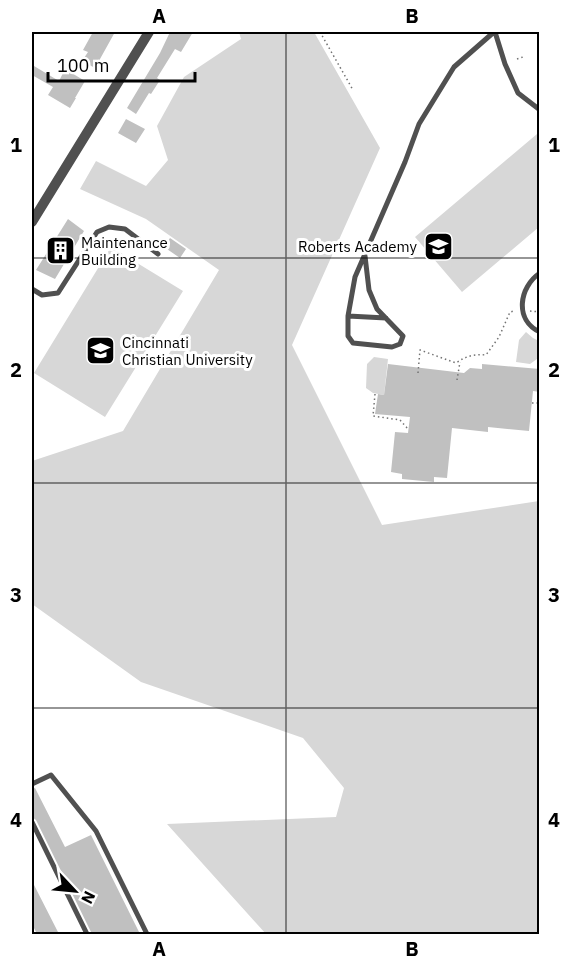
<svg xmlns="http://www.w3.org/2000/svg" width="571" height="966" font-family="'IBM Plex Sans',sans-serif">
<style>
.green{fill:#d7d7d7}
.building{fill:#c0c0c0}
.lines{fill:none;stroke-linecap:round;stroke-linejoin:round}
.path{stroke:#727272;stroke-width:1.5;stroke-dasharray:1.5 3;stroke-linecap:butt}
.service{stroke:#505050;stroke-width:5}
.minor{stroke:#505050;stroke-width:10}
.grid{fill:none;stroke:#000;stroke-width:1.5;stroke-opacity:0.55}
.labels{text-anchor:middle;dominant-baseline:central;stroke-width:6;stroke-linejoin:round;paint-order:stroke}
.poi-label{font-size:15px;fill:#000;stroke:#fff;text-anchor:start}
.neatline{fill:none;stroke:#000;stroke-width:2}
.grid-label{font-size:20px;text-anchor:middle;font-weight:bold;fill:#000}
</style>
<rect width="100%" height="100%" fill="#fff"/>
<path class="green" d="M239 32H314L380 148 292 345 382 525 539 501V934H266L167 824 336 817 344 788 303 738 141 682 32 604V461L123 431 219 270 146 219 80 189 96 161 146 186 168 160 157 126 184 77 241 39Z
M537 134 540 136 539 227 462 292 415 237Z
M111 247 183 291 105 417 34 373Z
M526 332 533 338 539 341 537 359 530 364 516 362 519 340Z
M374 357 388 359 384 395 373 393 366 388 367 364Z"/>
<path class="building" d="M93 32H115L95 68 82 61 88 52 83 50Z
M170 32H193L181 52 175 49 157 78 160 80 151 94 149 93 136 114 127 108 160 53Z
M34 66 59 81 65 69 85 81 75 98H76L70 108 48 95 53 87 32 75V71Z
M126 119 145 129 136 143 118 133Z
M68 219 84 231 55 279 36 270Z
M170 238 186 249 180 258 164 247Z
M388 364 464 373 470 368 482 369V364L540 369V392L533 391 529 431 488 427V432L452 428 447 478 434 477V482L402 479V474L391 472 395 432 408 433 410 417 375 414 378 394 384 395Z
M35 788 65 847 91 835 140 934H92L36 820 32 817V789Z
M32 881 59 934H37L32 924Z"/>
<g class="lines">
<path class="path" d="M320 32 353 90
M517 59 523 57
M530 311 540 312
M418 373 420 350 456 363C466 356 474 354 486 355L499 337 510 312 514 311
M457 380 460 362
M375 394 373 416 400 420 408 429
M532 403H540"/>
<path class="service" d="M495 32 505 64 518 93 540 110
M365 256 369 290 377 309 403 336 400 344 392 347 353 343 348 336V316L355 277 405 162 419 124 454 67 494 32
M540 273C519 287 514 320 540 332
M32 289 42 295 58 293 97 232 109 227 125 229 158 254
M348 316 386 318
M32 784 51 775 96 831 147 934
M32 822 87 934"/>
<path class="minor" d="M32 222 149 32"/>
</g>
<path class="grid" d="M286 32V934M32 258H540M32 483H540M32 708H540"/>
<defs>
<symbol id="school-square" viewBox="-11 -11 22 22"><rect x="-9" y="-9" width="18" height="18" rx="4" fill="#000" stroke="#fff"/><path d="M0-5L7-2L0 1L-7-2ZM-4 1L0 2.5L4 1V4Q0 6-4 4Z" fill="#fff"/></symbol>
<symbol id="building-square" viewBox="-11 -11 22 22"><rect x="-9" y="-9" width="18" height="18" rx="4" fill="#000" stroke="#fff"/><path d="M-4-6H4V6H1V3H-1V6H-4ZM-2.5-4.3h1.7v1.8h-1.7ZM.8-4.3h1.7v1.8H.8ZM-2.5-1h1.7V.8h-1.7ZM.8-1h1.7V.8H.8Z" fill="#fff"/></symbol>
<symbol id="university-square" viewBox="-11 -11 22 22"><rect x="-9" y="-9" width="18" height="18" rx="4" fill="#000" stroke="#fff"/><path d="M0-5L7-2L0 1L-7-2ZM-4 1L0 2.5L4 1V4Q0 6-4 4Z" fill="#fff"/></symbol>
</defs>
<g fill-rule="evenodd">
<use href="#school-square" x="422" y="230" width="33" height="33"/>
<use href="#building-square" x="44" y="234" width="33" height="33"/>
<use href="#university-square" x="84" y="334" width="33" height="33"/>
</g>
<g class="labels">
<g class="poi-label">
<text x="81" y="242">Maintenance<tspan x="81" dy="17">Building</tspan></text>
<text x="417" y="246" text-anchor="end">Roberts Academy</text>
<text x="122" y="342">Cincinnati<tspan x="122" dy="17">Christian University</tspan></text>
</g>
</g>
<rect width="571" height="966" fill="none" stroke="#ffffff" stroke-width="66"/>
<g transform="translate(75 891) rotate(116)" stroke="#ffffff" stroke-width="4.5" paint-order="stroke">
<path d="M0-4.5L10 22L0 15L-10 22Z" fill="#000000"/>
<text y="-9" font-size="16" font-weight="bold" text-anchor="middle" fill="#000000">N</text>
</g>
<path d="M48 72v9h147v-9" fill="none" stroke="#000000" stroke-width="3"/>
<text x="57" y="72" font-size="18" fill="#000000" stroke="#ffffff" stroke-width="4.5" paint-order="stroke">100 m</text>
<rect x="33" y="33" width="505" height="900" class="neatline"/>
<g class="grid-label">
<text x="159" y="23">A</text>
<text x="412" y="23">B</text>
<text x="16" y="152">1</text>
<text x="554" y="152">1</text>
<text x="16" y="377">2</text>
<text x="554" y="377">2</text>
<text x="16" y="602">3</text>
<text x="554" y="602">3</text>
<text x="16" y="827">4</text>
<text x="554" y="827">4</text>
<text x="159" y="956">A</text>
<text x="412" y="956">B</text>
</g>
</svg>
